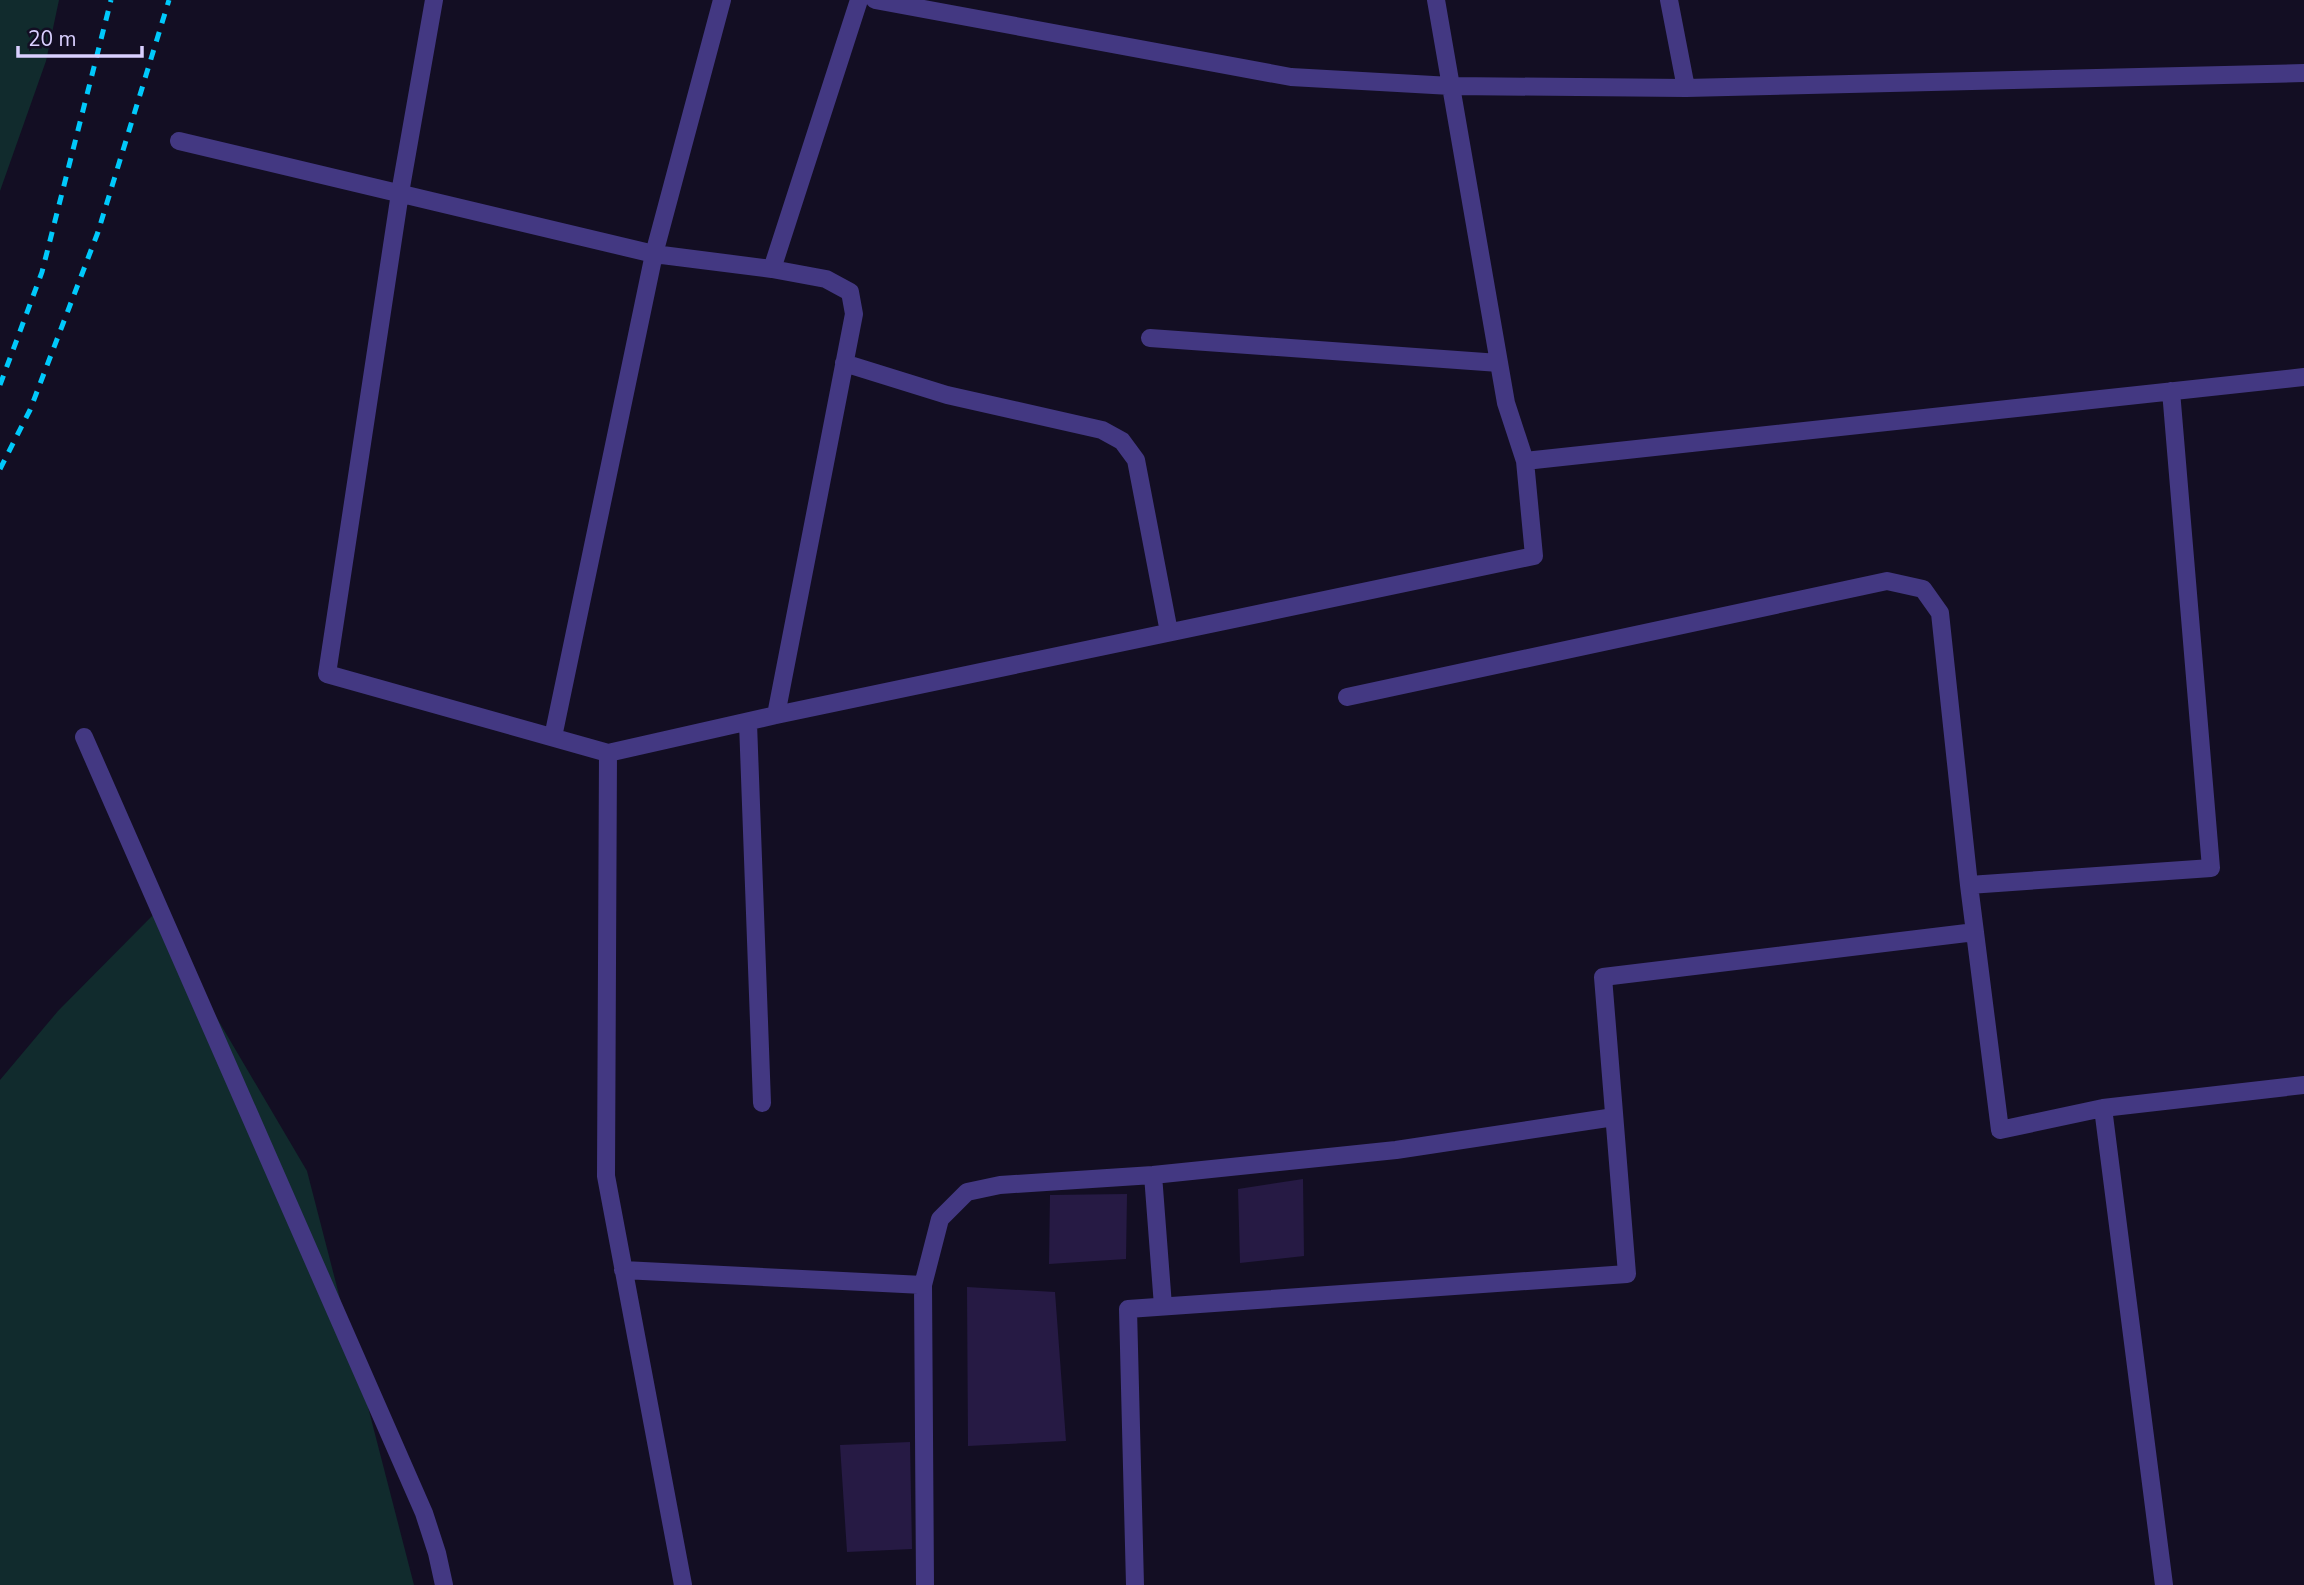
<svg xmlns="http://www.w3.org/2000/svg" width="2304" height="1585" font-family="'Nunito Sans',sans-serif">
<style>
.green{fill:#112b2d}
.building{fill:#261a44}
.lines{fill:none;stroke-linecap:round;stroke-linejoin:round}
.minor{stroke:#433882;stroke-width:18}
.rail{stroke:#00c9fb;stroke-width:5;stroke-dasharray:10 9;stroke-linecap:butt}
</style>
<rect width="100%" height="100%" fill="#130e23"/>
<path class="green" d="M0 0H59L46 61 0 191Z
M155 913 307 1171 414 1585H0V1080L58 1011Z"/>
<path class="building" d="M1303 1179 1304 1256 1240 1263 1238 1189Z
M1127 1194 1126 1259 1049 1264 1050 1195Z
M967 1287 1055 1292 1066 1441 968 1446Z
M910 1442 912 1549 847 1552 840 1445Z"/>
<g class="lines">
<path class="minor" d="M434 0 400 193 327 674 608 753
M875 0 1291 77 1451 86 1686 88 2304 73
M1436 0 1506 403 1525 461
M1669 0 1686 88
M179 141 654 254 772 269 859 0
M772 269 826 279 850 292 854 314 776 715
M1150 338 1499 363
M844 363 947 395 1102 430 1122 441 1136 460 1169 632
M1347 697 1887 581 1923 589 1940 613 1969 885 2000 1130 2103 1108
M748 723 762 1103
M84 737 424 1513 437 1553 444 1585
M553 737 654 254 722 0
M1969 885 2211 868 2171 391
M1153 1175 1163 1306
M623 1270 923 1285
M683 1585 606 1176 608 753 776 715 1534 556 1525 461 2304 377
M925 1585 923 1285 940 1219 967 1192 1000 1185 1153 1175 1396 1150 1614 1117
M1135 1585 1128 1309 1627 1274 1603 977 1975 932
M2164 1585 2103 1108 2304 1085"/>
<path class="rail" d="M0 385 42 272 111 0
M0 469 30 410 98 232 169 0"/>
</g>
<path d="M18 46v10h124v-10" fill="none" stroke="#dad0ff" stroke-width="3.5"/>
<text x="28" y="46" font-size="21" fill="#dad0ff" stroke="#130e23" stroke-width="5" paint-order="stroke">20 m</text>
</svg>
